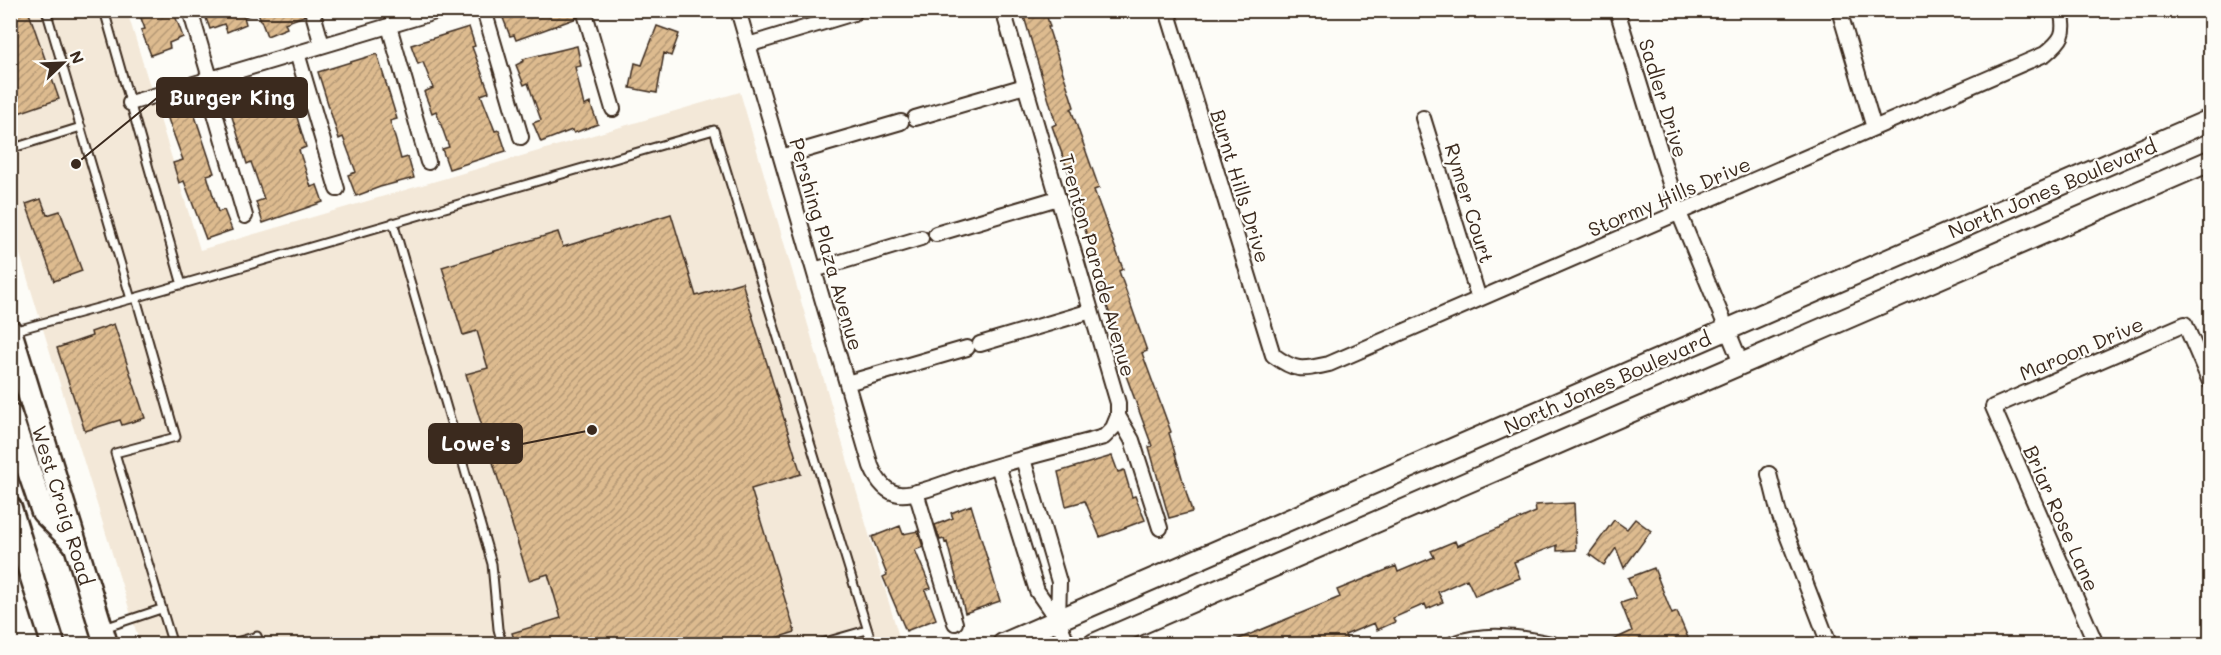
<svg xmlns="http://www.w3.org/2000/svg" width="2221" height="655" font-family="Mali,sans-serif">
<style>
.built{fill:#f3e8d8}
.building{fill:url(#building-hatch);stroke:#3b2a1e;stroke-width:1.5}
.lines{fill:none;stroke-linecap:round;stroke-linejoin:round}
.service-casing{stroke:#3b2a1e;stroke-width:11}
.minor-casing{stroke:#3b2a1e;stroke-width:18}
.secondary-casing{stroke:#3b2a1e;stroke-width:24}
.primary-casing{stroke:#3b2a1e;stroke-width:27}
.service{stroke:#fdfcf7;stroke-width:7}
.minor{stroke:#fdfcf7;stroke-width:14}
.secondary{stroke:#fdfcf7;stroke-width:20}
.primary{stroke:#fdfcf7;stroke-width:22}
.labels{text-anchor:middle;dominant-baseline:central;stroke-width:4.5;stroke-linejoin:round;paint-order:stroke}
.street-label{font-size:20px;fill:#3b2a1e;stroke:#fdfcf7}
.leader{fill:none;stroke:#3b2a1e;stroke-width:2}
.callout-dot{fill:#3b2a1e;stroke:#fdfcf7;stroke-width:2}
.callout{fill:#3b2a1e;stroke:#3b2a1e;stroke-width:2}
.callout-label{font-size:21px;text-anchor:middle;font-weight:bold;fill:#fff}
</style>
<defs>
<pattern id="building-hatch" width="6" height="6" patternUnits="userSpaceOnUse" patternTransform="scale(1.5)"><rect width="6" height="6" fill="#ddbb8f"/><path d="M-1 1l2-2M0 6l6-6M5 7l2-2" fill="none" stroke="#b49874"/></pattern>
</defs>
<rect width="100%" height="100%" fill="#fdfcf7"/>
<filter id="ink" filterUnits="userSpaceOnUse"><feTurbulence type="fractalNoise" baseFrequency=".0167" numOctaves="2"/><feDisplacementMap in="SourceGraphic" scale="12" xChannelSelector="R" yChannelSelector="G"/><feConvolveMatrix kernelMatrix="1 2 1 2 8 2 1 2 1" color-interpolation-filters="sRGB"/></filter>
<g filter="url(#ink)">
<path class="built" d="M10 11H127L200 250 740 92 901 644H140L11 225Z"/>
<path class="building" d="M10 10H28L59 99 10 116Z
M138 10H173L183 37 169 43 170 48 151 55 141 30 145 29Z
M203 10H256V12L244 17 246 24 227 32 224 24 210 29Z
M257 10H303L304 16 285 23 287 28 267 36Z
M523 10H575L577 18 516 40 514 35 510 36 503 18Z
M1022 10H1045L1050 27H1048L1074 107 1071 109 1099 188 1094 190 1123 269 1119 271 1147 351 1142 353 1171 432 1169 433 1192 512 1169 518 1149 447 1152 446 1124 370 1129 369 1101 289 1106 287 1077 208 1081 207 1052 126 1056 124Z
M657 26 679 34 671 56 664 53 657 93 630 88 635 63 642 65Z
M469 27 475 46 472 47 489 92 481 95 495 131 499 130 506 151 449 169 442 149 449 147 436 111 432 113 424 92 433 88 423 62 418 64 411 45Z
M577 46 581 66 575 67 584 106 590 103 598 124 574 133 572 130 541 142 533 123 541 120 528 83 524 85 516 65 524 61 523 59Z
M377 54 397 119 390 121 396 141 401 159 408 157 414 178 380 187 356 196 348 175 356 172 343 137 339 139 318 72Z
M286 81 306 147 299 150 311 187 317 185 323 202 263 223 256 202 264 199 251 162 247 164 226 98 253 90 254 93Z
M192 107 214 173 207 175 218 212 224 210 232 230 206 239 184 181 179 183 173 163 183 160 167 116Z
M41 199 47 215 60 211 82 271 54 281 26 204Z
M671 214 696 296 742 282 801 474 751 489 795 632 754 645H516L512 633 561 618 548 574 529 580 466 374 488 368 477 331 463 335 442 267 558 232 563 247Z
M114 324 145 418 122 425 120 420 85 431 57 348 92 336 91 332Z
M1112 456 1118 472 1124 470 1132 497 1135 496 1145 520 1100 537 1085 501 1066 506 1058 472Z
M1574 503 1576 550 1557 551V545L1514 562 1520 578 1503 585 1475 596 1467 579 1438 592 1443 602 1427 609 1425 604 1393 618 1395 622 1377 630 1374 623 1345 635 1349 645H1224L1340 597 1337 590 1396 566 1398 572 1434 557 1431 551 1455 541 1457 546 1536 512 1535 505Z
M971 505 1000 601 965 613 947 542 945 543 944 539 940 540 935 525 953 518 951 513Z
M1635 519 1651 531 1624 568 1616 548 1604 565 1589 554 1614 520 1627 529Z
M900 526 903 534 918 531 923 547 915 550 931 588 925 590 936 619 906 631 883 577 887 575 872 537Z
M1654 568 1672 614 1677 612 1691 645H1602L1632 631 1621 603 1636 598 1628 578Z"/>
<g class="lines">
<defs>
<path id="service" d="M46 10 131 299
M104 10 182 285
M10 149 81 127
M393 222 492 564 498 629 502 644
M136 298 176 437 115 453 172 642 177 644
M13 331 131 299 714 130 872 644
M104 628 161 609
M229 644 257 636 260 644
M818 644 867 630"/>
<path id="minor" d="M190 10 210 78
M312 10 322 45
M484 10 521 137
M584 10 613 109
M738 10 871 466C876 478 884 492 899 494 915 497 956 478 974 473 1017 459 1061 449 1104 437L1113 428 1118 416
M1003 10 1118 403V416L1132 440 1160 528
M1167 10 1273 355C1296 372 1302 370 1329 364L2045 54C2062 40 2067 34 2061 10
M1617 10 1679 213 1741 363
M1839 10 1874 128
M389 26 428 162
M748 45 854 13
M297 53 337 189
M205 79 245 216
M130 103 442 10
M915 118 1025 86
M1423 118 1479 299
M781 157 901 122
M936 234 1058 198
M814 270 921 238
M980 344 1091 311
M847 383 967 348
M1023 459 1059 582 1058 621
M998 466 1037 591 1058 621 1068 644
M1769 474 1779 514 1829 644
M916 492 955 623
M1453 644C1484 632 1520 637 1552 644
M2096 644 1993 407 2185 324 2210 382"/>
<path id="secondary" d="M1003 644 2210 120
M1094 644 2210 161"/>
<g id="primary">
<path id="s1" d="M10 331 106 644"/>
<path d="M10 415 43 512 75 544"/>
<path d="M10 508 53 644"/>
</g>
</defs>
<use href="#service" class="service-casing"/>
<use href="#minor" class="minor-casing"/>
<use href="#secondary" class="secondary-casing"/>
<use href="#primary" class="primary-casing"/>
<use href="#service" class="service"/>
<use href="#minor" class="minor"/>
<use href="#secondary" class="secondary"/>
<use href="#primary" class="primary"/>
</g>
</g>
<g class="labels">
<g class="street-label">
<text transform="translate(1664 98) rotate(73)">Sadler Drive</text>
<text transform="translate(1241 186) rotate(73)">Burnt Hills Drive</text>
<text transform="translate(2052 188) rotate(-23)">North Jones Boulevard</text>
<text transform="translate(1669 196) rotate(-23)">Stormy Hills Drive</text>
<text transform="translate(1470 203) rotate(73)">Rymer Court</text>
<text transform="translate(827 244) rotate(74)">Pershing Plaza Avenue</text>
<text transform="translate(1098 265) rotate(74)">Trenton Parade Avenue</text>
<text transform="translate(2081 348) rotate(-23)">Maroon Drive</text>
<text transform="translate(1607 382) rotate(-24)">North Jones Boulevard</text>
<text stroke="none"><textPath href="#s1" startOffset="182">West Craig Road</textPath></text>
<text transform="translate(2062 518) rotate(66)">Briar Rose Lane</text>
</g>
</g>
<path class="leader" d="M76 164L157 98M592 430L522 444"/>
<g class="callout-dot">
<circle cx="76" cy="164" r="6"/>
<circle cx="592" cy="430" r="6"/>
</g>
<g class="callout">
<rect x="157" y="78" width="150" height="39" rx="6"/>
<rect x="429" y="424" width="93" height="39" rx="6"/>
</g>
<g class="callout-label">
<text x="232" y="105">Burger King</text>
<text x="476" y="451">Lowe's</text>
</g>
<rect width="2221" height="655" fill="none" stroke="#fdfcf7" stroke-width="36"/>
<rect x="18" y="18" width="2185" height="619" fill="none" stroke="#3b2a1e" stroke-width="2" filter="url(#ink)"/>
<g transform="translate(63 63) rotate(67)" stroke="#fdfcf7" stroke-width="4.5" paint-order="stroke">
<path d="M0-4.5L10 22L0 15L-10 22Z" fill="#3b2a1e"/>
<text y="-9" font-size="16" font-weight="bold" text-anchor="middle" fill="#3b2a1e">N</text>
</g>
</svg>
